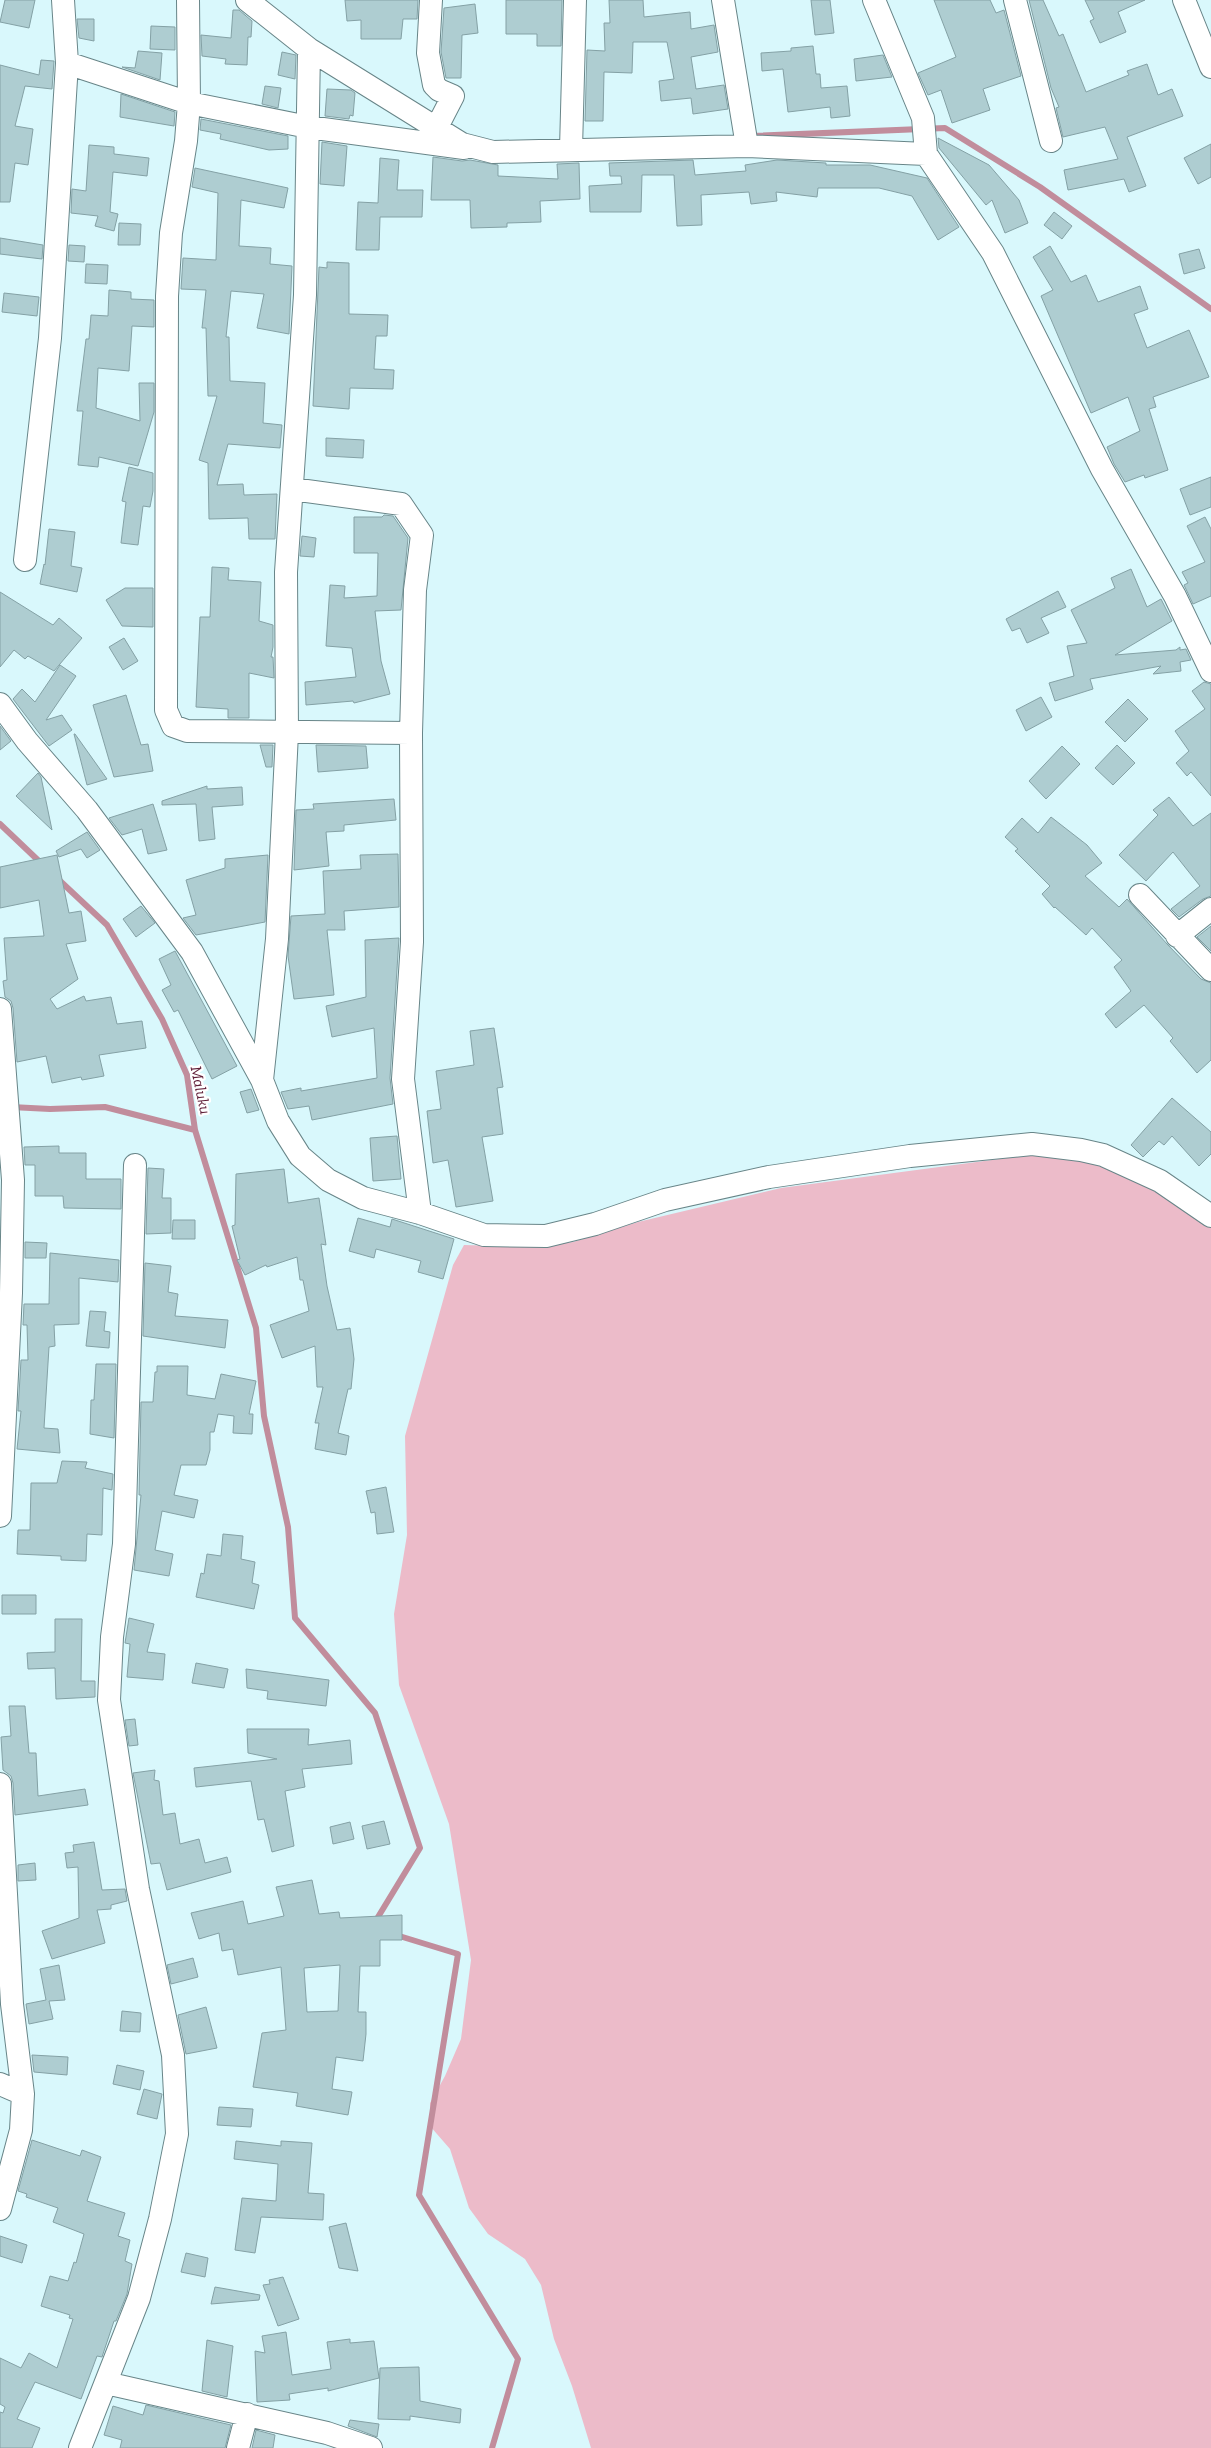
<svg xmlns="http://www.w3.org/2000/svg" width="1211" height="2448" font-family="'Zilla Slab',serif">
<style>
.green{fill:#ecbbc9}
.lines{fill:none;stroke-linecap:round;stroke-linejoin:round}
.stream{stroke:#c18d9c;stroke-width:6}
.building{fill:#aecdd1;stroke:#84a1a5;fill-rule:evenodd}
.minor-casing{stroke:#688588;stroke-width:24}
.minor{stroke:#fff;stroke-width:22}
.labels{text-anchor:middle;dominant-baseline:central;stroke-width:4.5;stroke-linejoin:round;paint-order:stroke}
.water-label{font-size:16px;font-style:italic;fill:#5f1f38;stroke:#fff}
</style>
<rect width="100%" height="100%" fill="#d9f8fc"/>
<path class="green" d="M1036 1154C1062 1157 1088 1160 1112 1169 1147 1182 1179 1203 1211 1222V2448H591L572 2386 554 2339 541 2285 525 2259 488 2234 469 2208 450 2149 430 2126V2103L445 2076 461 2039 471 1960 449 1824 399 1685 394 1614 407 1535 405 1436 453 1265 464 1245 536 1247 573 1242 638 1222 781 1188Z"/>
<g class="lines">
<path class="stream" d="M753 136 945 128 1040 187 1211 309
M0 824 42 864
M58 879 107 925 162 1019 187 1075 195 1130 256 1328 264 1416 288 1527 295 1618 375 1713 420 1848 375 1922
M11 1107 50 1109 105 1107 195 1130
M396 1935 458 1954 419 2195 518 2359 492 2448"/>
</g>
<path class="building" d="M5 0H35L29 28 0 22Z
M345 0H418L417 19H403L401 39H361V20L347 21Z
M506 0H562L561 46H537V34H506Z
M609 0H643L644 17 690 12 691 29 714 25 718 52 691 57 696 89 724 85 728 109 693 114 691 98 661 101 659 81 674 79 667 42H633L632 73 604 72 603 121H585L587 50 605 51 604 23H610Z
M811 0H830L834 33 815 35Z
M934 0H990L996 13 1004 10 1021 76 983 89 990 110 952 123 941 90 928 95 918 73 956 57Z
M1029 0H1043L1059 36 1063 34 1086 92 1129 75 1127 71 1147 64 1158 95 1172 89 1183 116 1127 137 1146 186 1129 192 1124 179 1068 190 1064 170 1118 159 1105 127 1063 137 1056 108 1059 107 1051 88Z
M1085 0H1145L1118 12 1126 32 1100 43 1090 21 1094 19Z
M475 4 478 33 462 35 461 78H446L441 52 444 8Z
M233 10H239L252 21 251 37H248L247 65 225 64 226 59 202 56 201 35 231 38Z
M77 19H94V41L79 38Z
M151 26 175 27V50L150 49Z
M813 46 816 74H820L821 88 847 86 850 116 831 118 830 107 788 112 783 69 762 71 761 53 791 51V48Z
M138 51 162 53 160 80 122 67 135 68Z
M282 52 296 55 295 79 278 75Z
M883 55 892 77 856 81 854 59Z
M41 60 54 61 52 89 25 86 15 126 33 129 28 165 15 163 10 202H0V65L39 75Z
M265 86 281 88 278 108 262 104Z
M327 89 351 90 355 93 353 116 350 115 349 119 325 116Z
M121 94 175 112 174 126 120 117Z
M201 119 288 136V149L269 150 220 139 221 134 200 130Z
M938 138 989 165 1019 200 1028 223 1005 233 992 200 986 205 939 148Z
M322 142 347 146 344 186 320 184Z
M1211 144V177L1198 184 1184 158Z
M89 145 114 147V154L149 158 147 176 113 172 110 212 118 214 114 231 95 226 98 216 71 213 72 189 86 191Z
M433 157 462 161 470 160 498 165V176L558 179 557 164 579 163 580 199 540 201 541 222 507 223V227L471 228 470 200H431Z
M380 158 399 160 397 190H423L422 217H380L379 250H356L358 202 378 203Z
M693 160 695 175 746 171 745 165 777 160 826 163V165H870L927 178 959 227 938 240 912 196 879 188H818L817 197 776 192 777 201 751 204 749 192 701 195 702 225 677 226 674 175H642L641 212H590L589 186 622 184 621 176H610L609 163Z
M195 168 288 188 284 208 241 200 239 246 271 248 270 264 292 266 289 334 257 328 264 294 231 291 226 337H229L230 381 265 383 263 423 282 425 280 448 228 444 217 485 243 484 244 495 277 494 275 539H249L248 518 209 519 208 463 199 460 217 396H208L206 328H202L206 290 181 289 183 258 216 260 218 193 192 187Z
M1054 212 1072 226 1062 239 1044 225Z
M119 223 141 224 140 245H118Z
M0 238 43 245 42 259 0 254Z
M69 245 85 246 84 262 68 261Z
M1050 246 1071 282 1086 275 1098 302 1140 286 1148 309 1134 314 1147 348 1189 330 1209 377 1153 397 1156 407 1149 409 1168 470 1145 478 1144 475 1125 482 1114 464 1107 447 1140 431 1128 397 1091 413 1041 296 1053 290 1033 257Z
M1199 249 1205 268 1184 274 1179 254Z
M327 262 349 263V314L388 315 387 336H376L374 369 394 370 393 389 350 388 349 409 313 406 319 267 327 268Z
M86 264 108 265 107 284 85 283Z
M109 290 131 292V299L154 300V327L132 326 129 371 98 368 96 408 140 421 139 383H154V412L138 466 99 457 98 467 78 465 83 411H77L86 339H89L91 315 108 316Z
M4 293 39 297 37 316 2 312Z
M326 438 364 440 363 458 326 456Z
M129 467 153 473V491L150 507 143 506 138 545 121 543 126 502 122 501Z
M1211 477V507L1190 515 1180 489Z
M384 515 393 516 408 538 401 610 375 611 381 661 390 694 354 703 353 701 306 705 305 682 356 677 352 648 326 646 330 585 345 586 344 598 377 596 378 553H354V517H382Z
M1205 517 1211 529V596L1193 604 1184 585 1188 583 1182 572 1205 562 1187 526Z
M49 529 75 532 71 566 82 568 77 592 40 584 44 564 45 565Z
M302 536 316 538 314 557 300 556Z
M212 567 229 568 228 580 261 582 259 621 273 625V647L271 657H273L274 678 249 673V718H228V709L196 707 200 617H210Z
M1131 569 1147 607 1161 599 1172 621 1115 655 1176 650 1180 647V650L1186 649 1191 660 1180 662 1181 671 1153 674 1161 666 1090 679 1093 689 1055 701 1049 683 1074 676 1067 646 1087 643 1071 610 1115 588 1111 578Z
M125 588H153V627L122 626 106 600Z
M1058 591 1066 607 1041 618 1049 633 1027 643 1020 628 1012 631 1006 619Z
M0 592 53 625 59 618 82 638 54 671 28 656 25 659 14 650 0 667Z
M124 638 138 661 123 670 109 647Z
M60 665 76 676 46 720 62 715 72 730 49 746 13 699 22 689 35 702Z
M1204 682 1211 684V796L1191 772 1187 776 1176 763 1189 751 1175 731 1205 709 1192 691Z
M126 695 141 745 148 744 153 771 114 777 93 705Z
M1041 697 1052 717 1026 731 1016 710Z
M1128 699 1148 719 1125 742 1105 722Z
M0 726 11 741 0 750Z
M74 734H75L107 779 87 785Z
M260 745H273L272 767H266Z
M316 745 366 746 368 768 318 772Z
M1117 745 1135 763 1113 785 1095 768Z
M1062 746 1080 764 1046 799 1029 781Z
M38 773 41 777 52 830 16 796Z
M207 786V789L242 787 243 805 212 807 215 839 199 841 196 804 162 805V801Z
M1169 797 1193 826 1211 813V896L1203 899 1179 917 1171 909 1200 886 1173 852 1146 881 1119 855 1158 815 1153 810Z
M394 799 396 820 344 825V831L326 832 329 866 294 870 296 810 314 809 313 804Z
M153 804 167 850 148 854 142 829 122 835 109 818Z
M1051 817 1087 845 1102 863 1085 876 1119 907 1127 899 1167 944 1201 979 1211 983V1060L1197 1073 1170 1041 1173 1038 1144 1005 1116 1028 1105 1014 1131 991 1114 967 1122 960 1092 928 1086 935 1055 907 1054 908 1042 894 1050 886 1015 851 1018 849 1005 837 1022 818 1038 833Z
M87 832 100 850 87 858 81 849 59 857 56 851Z
M398 854 399 907 344 911 345 930H327L334 995 294 999 288 956 291 916 325 914 323 871 361 869 360 855Z
M57 855 69 913 81 911 86 941 66 944 78 979 50 999 57 1009 84 996 86 1001 111 997 117 1024 142 1021 146 1048 99 1055 104 1076 82 1080 81 1077 52 1083 46 1056 17 1062 13 1008 11 1001 5 997 3 981 7 980 4 938 44 936 39 900 0 908V867Z
M268 855 265 922 196 935 183 918 196 915 186 880 225 868V859Z
M141 906 155 923 136 937 123 919Z
M1211 926V951L1197 937Z
M399 938 390 1078 393 1104 312 1120 309 1106 288 1109 281 1092 301 1088V1091L377 1078 374 1028 332 1037 326 1006 366 997 365 940Z
M175 951 237 1066 212 1079 178 1010 174 1012 162 990 171 985 159 959Z
M494 1028 503 1087 497 1088 503 1134 482 1137 493 1201 456 1207 448 1160 433 1163 427 1111 441 1109 436 1071 474 1065 470 1031Z
M251 1089 259 1110 247 1113 240 1092Z
M1172 1098 1211 1132V1154L1199 1166 1172 1136 1164 1145 1159 1141 1143 1157 1131 1145Z
M397 1136 401 1179 373 1181 370 1138Z
M59 1146V1153H86V1179H121V1209L64 1208 63 1196H35V1165H25L24 1147Z
M148 1168 164 1169 162 1198H171V1233L146 1234Z
M284 1169 288 1203 319 1198 326 1245 321 1244 327 1286 337 1330 350 1328 354 1359 351 1389H348L338 1433 349 1436 346 1455 315 1449 319 1423H315L323 1387H317L315 1346 282 1358 270 1325 309 1311 303 1280H300L297 1257 267 1267 266 1265 245 1275 237 1260 240 1259 232 1226 235 1225 236 1174Z
M358 1218 390 1227 392 1219 454 1239 443 1279 418 1272 421 1261 376 1249 374 1258 349 1251Z
M173 1220H195V1239H172Z
M25 1242 47 1243 46 1258H25Z
M50 1253 119 1260 118 1282 79 1278V1324L54 1325 55 1346 49 1347 44 1428 58 1429 60 1453 17 1449 21 1411H18L21 1360H28L27 1325H23L24 1304H49Z
M145 1263 171 1266 168 1292 178 1294 175 1316 228 1320 225 1348 143 1336Z
M90 1311 106 1312 104 1331 110 1332 109 1348 86 1346Z
M96 1364H116L114 1438 90 1434 91 1400H94Z
M157 1366H188L187 1395 215 1399 221 1374 256 1381 249 1414H253L252 1434 233 1433 234 1416 218 1414 214 1432H210V1450L206 1465H181L174 1495 198 1500 194 1518 162 1511 155 1550 173 1554 169 1576 134 1570 141 1495H139L141 1402H153L155 1372H157Z
M62 1461 87 1462 85 1468 113 1474 112 1490 103 1488 102 1535 87 1534 86 1561 61 1560V1556L17 1554 18 1530H30L31 1483H57Z
M386 1487 394 1532 377 1534 375 1512 371 1513 366 1491Z
M223 1534 243 1536 241 1559 255 1562 252 1583 259 1585 254 1609 196 1597 201 1573 204 1574 207 1554 221 1556Z
M2 1595H36V1614H2Z
M129 1618 154 1624 147 1652 165 1654 163 1680 127 1677 130 1644 125 1643Z
M55 1619H82L81 1681H95V1697L56 1699 55 1668 28 1669 27 1653 55 1652Z
M196 1663 228 1669 224 1688 192 1683Z
M246 1669 329 1680 326 1706 267 1699 268 1691 247 1688Z
M9 1706H25L29 1753H36L38 1796 85 1789 88 1805 15 1815 13 1783 11 1776 3 1770 1 1737 11 1736Z
M135 1719 138 1745 129 1746 125 1720Z
M247 1729H309L308 1745 350 1740 352 1764 302 1769 305 1787 285 1791 294 1846 272 1852 264 1819 258 1820 251 1781 196 1787 194 1768 277 1759 248 1753Z
M155 1770 154 1780 159 1781 163 1815 175 1813 180 1844 199 1839 205 1863 227 1857 231 1872 167 1890 160 1863 151 1864 133 1773Z
M384 1821 390 1844 367 1849 362 1826Z
M350 1822 354 1839 333 1844 330 1827Z
M94 1842 102 1890 125 1889 127 1901 111 1905V1909L97 1910 105 1943 52 1959 42 1931 79 1918 78 1867 67 1868 65 1853 74 1852 73 1845Z
M35 1863 36 1880 18 1881V1865Z
M312 1880 319 1914 339 1912 340 1918 402 1915V1940H380V1966H360L358 2012H366V2034L363 2061 336 2057 332 2089 352 2092 348 2115 296 2106 298 2093 253 2087 262 2033 286 2030 281 1967 238 1975 233 1949 222 1951 219 1933 199 1939 191 1913 243 1901 248 1924 284 1916 276 1887ZM340 1965 338 2011 307 2012 304 1968Z
M193 1958 198 1977 171 1984 167 1965Z
M59 1965 65 2000 49 2001 53 2019 29 2024 26 2004 46 2000 40 1969Z
M206 2007 217 2048 186 2054 178 2015Z
M122 2011 141 2013 140 2032 120 2031Z
M32 2055 68 2057 67 2075 34 2072Z
M117 2065 144 2071 140 2090 113 2084Z
M144 2089 162 2094 157 2119 137 2114Z
M219 2107 253 2109 251 2127 217 2125Z
M32 2140 80 2156 82 2150 101 2157 87 2201 125 2213 118 2236 130 2240 125 2261 132 2264 127 2294 116 2321H114L102 2357 97 2356 81 2399 35 2382 17 2419 40 2428 32 2448H0V2412L3 2413 5 2407 0 2404V2358L21 2368 29 2353 57 2368 73 2319 69 2318 70 2315 41 2306 50 2276 68 2281 74 2262 76 2263 84 2234 53 2222 58 2208 26 2197 27 2194 18 2191Z
M236 2141 281 2146V2141L312 2143 308 2193 324 2194 323 2220 261 2217 255 2253 235 2250 242 2198 276 2201 278 2164 234 2159Z
M346 2223 358 2271 339 2268 334 2247 329 2227Z
M0 2236 27 2245 22 2263 0 2256Z
M186 2253 208 2258 205 2277 181 2272Z
M283 2277 299 2319 278 2326 263 2285 270 2284 269 2280Z
M215 2287 260 2295 259 2300 211 2304Z
M286 2332 292 2375 331 2369 327 2342 350 2339V2343L374 2341 379 2378 328 2391V2388L289 2394 290 2400 257 2402 255 2351 265 2353 262 2336Z
M207 2340 233 2346 227 2397 202 2391Z
M419 2367 420 2401 461 2409 460 2423 410 2416V2420L378 2419 380 2368Z
M146 2405 231 2425 225 2448H120L122 2440 104 2435 113 2406 143 2415Z
M350 2420 379 2424 377 2437 348 2426Z
M256 2430 275 2435 273 2448H252Z"/>
<g class="lines">
<defs>
<path id="minor" d="M188 0 189 103 186 141 171 233 167 296 166 710 173 726 187 731 411 733
M247 0 309 49 462 144 493 152 747 146 926 154 993 253 1102 469 1175 596 1211 671
M431 0 428 53 434 85 439 90 453 96 437 127
M723 0 747 146
M874 0 923 118 926 154
M1015 0 1051 141
M1184 0 1211 67
M67 63 189 103 308 127 464 148
M571 149 575 0
M292 489 401 504 422 535 415 590 411 733 412 942 403 1079 420 1213
M25 560 50 338 67 63 63 0
M0 704 27 741 87 810 192 952 262 1080 278 1121 300 1156 328 1180 363 1198 420 1213 484 1235 546 1236 595 1224 665 1200 769 1177 910 1156 1032 1144 1081 1150 1103 1155 1160 1181 1211 1216
M1140 895 1211 970
M1177 936 1211 909
M0 1009 13 1180 11 1293 0 1516
M262 1080 277 939 287 733 286 572 305 295 309 49
M0 1784 12 2004 23 2094 21 2130 0 2209
M0 2084 23 2094
M106 2383 327 2433 371 2448
M80 2448 139 2298 160 2219 177 2134 173 2055 138 1889 109 1700 112 1637 124 1544 135 1165
M238 2448 247 2414"/>
</defs>
<use href="#minor" class="minor-casing"/>
<use href="#minor" class="minor"/>
</g>
<g class="labels">
<g class="water-label">
<text transform="translate(201 1090) rotate(78)">Maluku</text>
</g>
</g>
</svg>
